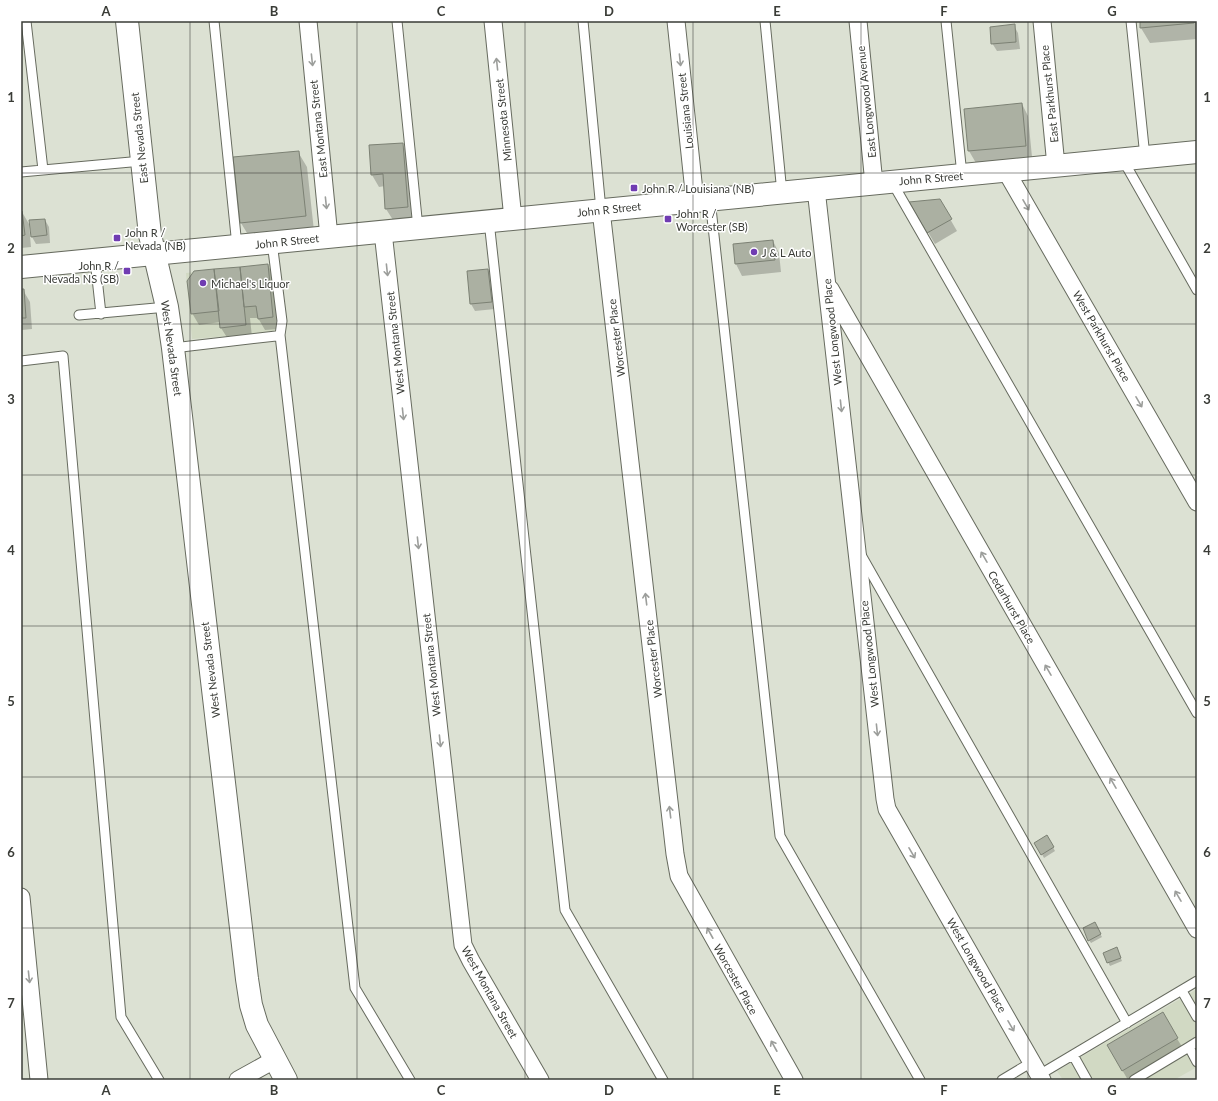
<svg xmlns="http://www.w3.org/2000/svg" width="1218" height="1101" font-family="Lato,sans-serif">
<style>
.built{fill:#d1d9c3}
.shadow{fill:#0003}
.building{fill:#abb0a2;stroke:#7c8174}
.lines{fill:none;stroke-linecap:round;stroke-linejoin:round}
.service-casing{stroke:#676b5f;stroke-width:11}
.minor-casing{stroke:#676b5f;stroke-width:19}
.tertiary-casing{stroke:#676b5f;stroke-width:24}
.secondary-casing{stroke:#676b5f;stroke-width:24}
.service{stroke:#fff;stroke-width:9}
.minor{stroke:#fff;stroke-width:17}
.tertiary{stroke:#fff;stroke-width:22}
.secondary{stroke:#fff;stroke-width:22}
.oneway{stroke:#9c9e9b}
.grid{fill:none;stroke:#3a3c37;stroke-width:1;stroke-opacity:0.55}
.poi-dot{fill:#703cb2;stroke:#fff;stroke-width:1.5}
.labels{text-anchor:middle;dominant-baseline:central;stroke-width:3;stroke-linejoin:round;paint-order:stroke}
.street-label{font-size:11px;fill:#3a3c37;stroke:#fff}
.poi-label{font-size:11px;fill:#3a3c37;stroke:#fff;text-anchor:start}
.neatline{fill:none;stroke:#3a3c37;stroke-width:1.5}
.grid-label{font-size:13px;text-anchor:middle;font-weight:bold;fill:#3a3c37}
</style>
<rect width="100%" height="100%" fill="#dce1d3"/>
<path class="built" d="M271 265 277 332 192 339 186 273Z
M1197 989V1067L1174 1080H1063L1057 1071Z"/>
<path class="shadow" d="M1141 21H1197V39L1150 43 1141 28Z
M1014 26 1018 33 1020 49 997 51 992 43Z
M1022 104 1028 116 1032 157 976 163 969 151 965 110Z
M402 144 409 155 414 219 393 220 386 209 385 186 379 187 372 175 370 146Z
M298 152 307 167 314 231 250 238 241 223Z
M939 200 957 231 935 244 911 203Z
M22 212 29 224 31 247 21 248Z
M45 220 49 227 50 243 36 244 32 237Z
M773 241 779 253 781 272 742 276 736 264 734 245Z
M268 265 274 277 279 329 265 330 258 318H250L252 337 228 339 221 328V322L199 325 192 313Z
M488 270 492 278 495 309 475 311 471 304Z
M21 290H23L30 302 32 329 22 330 21 328Z
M1047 836 1055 851 1044 858 1036 843Z
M1094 923 1102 937 1091 943 1089 940Z
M1118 952 1122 961 1110 966 1104 954Z
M1162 1014 1184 1050 1134 1080H1128L1108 1046Z"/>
<path class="building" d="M1140 21H1194V23L1140 28Z
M1015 24 1016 42 991 44 990 27Z
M1022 103 1026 146 968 151 964 109Z
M403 143 408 207 385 209 383 174 371 175 369 145Z
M299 151 306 216 240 223 233 157Z
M940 199 952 219 927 233 909 202Z
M22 211 25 235 21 236V212Z
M45 219 47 235 31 237 29 220Z
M773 240 775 260 735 264 733 244Z
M268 264 273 317 258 319 256 306 244 307 240 267Z
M240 267 246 325 220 328 214 269Z
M214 269 219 311 191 314 187 281 194 271Z
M488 269 492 302 470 304 467 271Z
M21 289H24L26 318H21Z
M1047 835 1054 847 1041 855 1034 843Z
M1095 922 1101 934 1088 941 1083 928Z
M1117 947 1121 958 1107 963 1103 953Z
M1163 1012 1178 1038 1122 1071 1107 1045Z"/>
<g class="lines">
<defs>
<path id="service" d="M26 21 43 170
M214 21 237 246
M397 21 418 228
M583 21 601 210
M765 21 782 193
M946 21 962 175
M1131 21 1145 157
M1123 160 1197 290
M21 172 142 161
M892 182 1197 713
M710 199 780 836 920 1080
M489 221 565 910 663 1080
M95 260 101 314
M79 315 167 307
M280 335 355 988 410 1080
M173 348 276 336 280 335 282 321 272 242
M21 361 63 356 121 1017 159 1080
M861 555 1127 1023
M1182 991 1197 1017
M1197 1042 1189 1047 1197 1062
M1073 1055 1087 1080
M1039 1075 1197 981
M1002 1080 1032 1062
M1134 1080 1189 1047"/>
<path id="minor" d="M308 21 329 237
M493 21 513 219
M676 21 695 201
M858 21 874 184
M1042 21 1056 166
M1006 171 1197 502
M816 189 885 799 887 809 1042 1080
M601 210 675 854 679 876 794 1080
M383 232 463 945 471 961 540 1080
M830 289 1197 929
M21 897 39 1080
M238 1080 274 1060"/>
<path id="tertiary" d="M127 21 150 235 167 307 173 348 247 979 251 1005 257 1025 286 1080"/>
<path id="secondary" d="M21 267 1197 152"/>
</defs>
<use href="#service" class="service-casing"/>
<use href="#minor" class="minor-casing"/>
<use href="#tertiary" class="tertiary-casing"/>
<use href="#secondary" class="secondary-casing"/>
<use href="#service" class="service"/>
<use href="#minor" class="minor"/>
<use href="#tertiary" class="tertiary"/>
<use href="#secondary" class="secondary"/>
</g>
<defs><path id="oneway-shaft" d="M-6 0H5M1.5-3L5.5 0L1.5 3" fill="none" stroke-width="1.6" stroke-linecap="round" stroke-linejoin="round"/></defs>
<g class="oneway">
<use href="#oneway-shaft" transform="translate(312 60) rotate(84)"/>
<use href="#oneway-shaft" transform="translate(680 60) rotate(84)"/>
<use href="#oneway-shaft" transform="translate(497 64) rotate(-96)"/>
<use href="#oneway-shaft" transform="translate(326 203) rotate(84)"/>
<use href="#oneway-shaft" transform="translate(1026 205) rotate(60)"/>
<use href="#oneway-shaft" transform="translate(387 270) rotate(84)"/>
<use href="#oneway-shaft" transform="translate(1139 402) rotate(60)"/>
<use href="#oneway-shaft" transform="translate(841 406) rotate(84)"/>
<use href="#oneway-shaft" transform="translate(403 414) rotate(84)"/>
<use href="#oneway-shaft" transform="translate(418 543) rotate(84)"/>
<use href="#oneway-shaft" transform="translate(984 557) rotate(-120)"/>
<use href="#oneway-shaft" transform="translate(646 599) rotate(-97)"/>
<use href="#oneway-shaft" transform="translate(1048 670) rotate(-120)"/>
<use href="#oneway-shaft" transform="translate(877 730) rotate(84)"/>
<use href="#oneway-shaft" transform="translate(440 741) rotate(84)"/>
<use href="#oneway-shaft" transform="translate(1113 783) rotate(-120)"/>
<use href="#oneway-shaft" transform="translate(670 812) rotate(-97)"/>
<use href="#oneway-shaft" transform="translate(912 853) rotate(60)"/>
<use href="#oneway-shaft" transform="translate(1178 896) rotate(-120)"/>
<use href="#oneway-shaft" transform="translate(710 933) rotate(-119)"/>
<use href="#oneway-shaft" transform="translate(29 977) rotate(84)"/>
<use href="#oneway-shaft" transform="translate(1011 1026) rotate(60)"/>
<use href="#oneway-shaft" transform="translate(774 1046) rotate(-119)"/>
</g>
<path class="grid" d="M190 21V1080M357 21V1080M525 21V1080M693 21V1080M861 21V1080M1028 21V1080M21 173H1197M21 324H1197M21 475H1197M21 626H1197M21 777H1197M21 928H1197"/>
<g class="poi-dot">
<rect x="630" y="184" width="8" height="8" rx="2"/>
<rect x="664" y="215" width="8" height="8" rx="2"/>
<rect x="113" y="234" width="8" height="8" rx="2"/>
<circle cx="754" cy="252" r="4"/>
<rect x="123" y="267" width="8" height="8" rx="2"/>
<circle cx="203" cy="283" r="4"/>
</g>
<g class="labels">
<g class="street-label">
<text transform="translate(1049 94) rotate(-96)">East Parkhurst Place</text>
<text transform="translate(866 102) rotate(-96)">East Longwood Avenue</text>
<text transform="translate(685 111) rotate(-96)">Louisiana Street</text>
<text transform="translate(503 120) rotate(-96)">Minnesota Street</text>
<text transform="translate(318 129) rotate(-96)">East Montana Street</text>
<text transform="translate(139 138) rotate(-96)">East Nevada Street</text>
<text transform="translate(931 178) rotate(-5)">John R Street</text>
<text transform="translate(609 209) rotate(-6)">John R Street</text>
<text transform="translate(287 241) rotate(-6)">John R Street</text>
<text transform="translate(832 332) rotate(-96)">West Longwood Place</text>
<text transform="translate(1102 336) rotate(60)">West Parkhurst Place</text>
<text transform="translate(616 338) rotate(-97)">Worcester Place</text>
<text transform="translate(395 343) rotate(-96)">West Montana Street</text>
<text transform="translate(172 348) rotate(82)">West Nevada Street</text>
<text transform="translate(1012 607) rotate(60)">Cedarhurst Place</text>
<text transform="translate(869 654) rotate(-96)">West Longwood Place</text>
<text transform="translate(653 659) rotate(-97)">Worcester Place</text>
<text transform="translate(431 665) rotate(-96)">West Montana Street</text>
<text transform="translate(210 670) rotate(-97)">West Nevada Street</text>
<text transform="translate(977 965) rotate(60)">West Longwood Place</text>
<text transform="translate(736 979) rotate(61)">Worcester Place</text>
<text transform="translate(490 992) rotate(61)">West Montana Street</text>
</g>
<g class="poi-label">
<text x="642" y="188">John R / Louisiana (NB)</text>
<text x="676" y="213">John R /<tspan x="676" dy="13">Worcester (SB)</tspan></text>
<text x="125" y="232">John R /<tspan x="125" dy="13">Nevada (NB)</tspan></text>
<text x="762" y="252">J &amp; L Auto</text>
<text x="119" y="265" text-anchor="end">John R /<tspan x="119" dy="13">Nevada NS (SB)</tspan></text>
<text x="211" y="283">Michael's Liquor</text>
</g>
</g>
<rect width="1218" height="1101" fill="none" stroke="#ffffff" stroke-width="44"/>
<rect x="22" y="22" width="1174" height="1057" class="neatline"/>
<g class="grid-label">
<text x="106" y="16">A</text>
<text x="274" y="16">B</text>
<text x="441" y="16">C</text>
<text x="609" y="16">D</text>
<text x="777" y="16">E</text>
<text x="944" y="16">F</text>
<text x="1112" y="16">G</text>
<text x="11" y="102">1</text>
<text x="1207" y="102">1</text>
<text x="11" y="253">2</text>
<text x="1207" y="253">2</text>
<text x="11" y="404">3</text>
<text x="1207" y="404">3</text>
<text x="11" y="555">4</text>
<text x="1207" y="555">4</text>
<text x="11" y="706">5</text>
<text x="1207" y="706">5</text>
<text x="11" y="857">6</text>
<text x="1207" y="857">6</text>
<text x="11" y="1008">7</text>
<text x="1207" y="1008">7</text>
<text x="106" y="1095">A</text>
<text x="274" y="1095">B</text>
<text x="441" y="1095">C</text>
<text x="609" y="1095">D</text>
<text x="777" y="1095">E</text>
<text x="944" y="1095">F</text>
<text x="1112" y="1095">G</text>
</g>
</svg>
